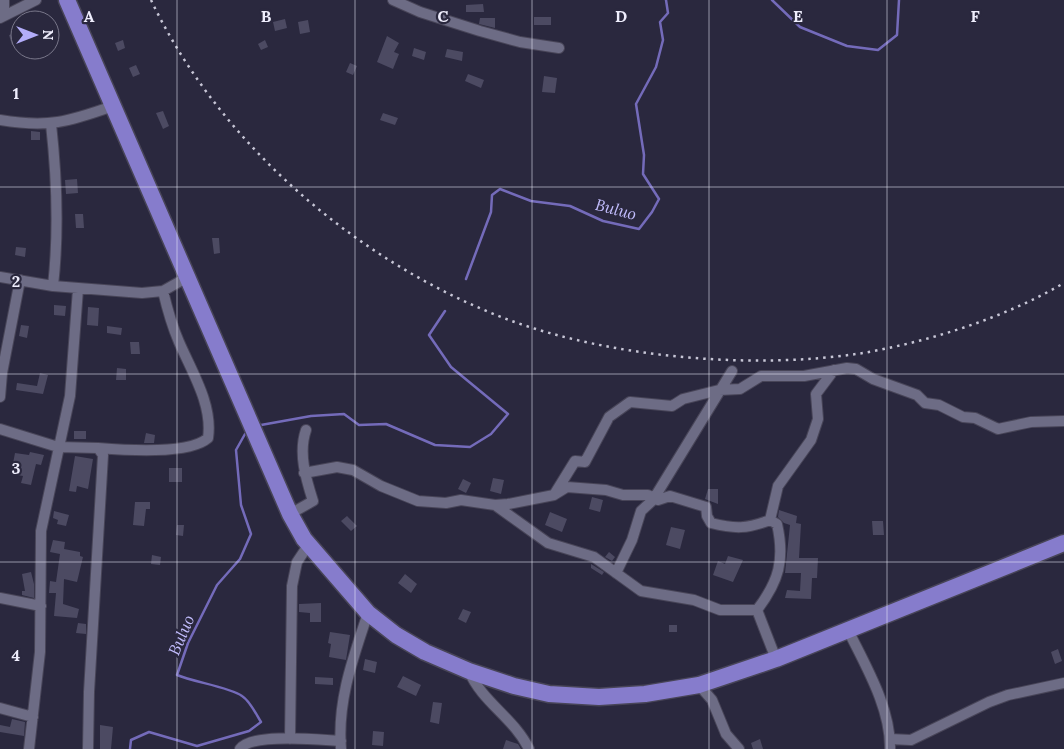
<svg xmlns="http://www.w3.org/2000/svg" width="1064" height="749" font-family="Lora,serif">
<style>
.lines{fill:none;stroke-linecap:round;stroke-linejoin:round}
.stream{stroke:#746bba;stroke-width:2.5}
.building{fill:#4c4a62}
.minor-casing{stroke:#484558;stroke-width:12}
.trunk-casing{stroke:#484558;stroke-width:19}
.minor{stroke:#6d6c85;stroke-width:10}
.trunk{stroke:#867ccc;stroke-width:16}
.rail{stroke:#c7c6d6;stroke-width:2.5;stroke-dasharray:2.5 5;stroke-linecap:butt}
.grid{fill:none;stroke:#efeefd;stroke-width:1;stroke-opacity:0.55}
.labels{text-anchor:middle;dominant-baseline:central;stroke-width:4.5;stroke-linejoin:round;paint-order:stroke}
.water-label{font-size:16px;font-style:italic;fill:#c2bdfd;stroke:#2a283e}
.grid-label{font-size:16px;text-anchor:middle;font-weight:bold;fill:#efeefd;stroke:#2a283e;stroke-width:4.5;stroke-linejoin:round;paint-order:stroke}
</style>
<rect width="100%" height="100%" fill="#2a283e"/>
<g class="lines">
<path class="stream" d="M772 0 800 27 847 46 878 50 897 35 899 0
M466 279 491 212 492 195 500 189 531 201 570 206 603 221 639 229 652 212 659 199 643 174 644 155 636 104 656 67 663 40 660 22 668 13 666 0
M261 425 311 416 344 414 359 425 386 424 435 445 470 447 491 434 508 414 451 367 429 335 445 311
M130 749 131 740 149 732 197 746 249 731 261 722C256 714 250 701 242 696 230 687 193 682 177 675L188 643 217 585 240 559 251 534 241 505 236 450 245 434"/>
</g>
<path class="building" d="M483 4 484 12H466V5Z
M534 17H551V25H534Z
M480 18H495V28L479 24Z
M285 19 287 28 275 31 273 22Z
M308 20 310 32 300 34 298 22Z
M20 32V43L12 45 9 35Z
M387 36 399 43 394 52 399 54 393 69 377 62Z
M123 40 125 48 118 51 115 43Z
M265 40 268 47 261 50 258 44Z
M414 48 426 52 424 60 412 56Z
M447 49 463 52 462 61 445 57Z
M350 63 357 66 353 75 346 72Z
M136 65 140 74 133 77 129 68Z
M468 74 484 80 481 88 465 81Z
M544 76 557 78 555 93 542 92Z
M163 111 169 126 163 129 156 113Z
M383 113 398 118 395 125 380 120Z
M31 131 40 132V140H31Z
M77 179 78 193 66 194 65 180Z
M75 214H83L84 228H76Z
M212 238H219L220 253 214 254Z
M16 247 26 248 25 257 15 255Z
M54 305 66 306 65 316 54 315Z
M88 307 99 308 98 326 87 325Z
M21 325 29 326 27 338 19 336Z
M107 326 122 328 121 335 107 333Z
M130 342H139L140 354H131Z
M117 368 126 369V380H116Z
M40 373 48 375 43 394 16 390 17 383 37 386Z
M74 431H86V439H74Z
M146 433 155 435 154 443H144Z
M30 452 44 455 41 465 36 464 31 485 21 483 23 476 11 474 15 453 29 455Z
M75 456 93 459 88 489 77 486 76 492 69 491Z
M169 468H182V482H169Z
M493 478 504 480 501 494 490 491Z
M463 479 471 483 466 493 458 489Z
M708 489H718V504L705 499Z
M592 497 603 500 600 512 589 509Z
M135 502H150V509H146L144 526 133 525Z
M779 510 797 516 796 523 801 524 799 558H818L817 578H812L811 599 785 598 787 590 800 591 801 573H785L790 525 784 523 778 517Z
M54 511 69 515 66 526 57 524 58 520 53 518Z
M550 512 567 519 562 532 545 525Z
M347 516 357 526 351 531 341 521Z
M872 521H883L884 535H873Z
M177 525H184L183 536 176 535Z
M671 527 685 530 680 549 666 545Z
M53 540 65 542 64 549 80 552V556L83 557 77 582 64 579 63 604 79 609 77 618 54 616 56 593H49L50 581 56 582 60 554 50 552Z
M609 552 615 557 612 561 605 557Z
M152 555 161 557 160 565 151 564Z
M728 556 743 560 733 582 713 575 718 561 725 564Z
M591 564 604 572 602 575 591 568Z
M31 572 34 584V598L22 595V591H25L22 574Z
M405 574 417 584 411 593 398 583Z
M321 603V622H310V613L299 612V604Z
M463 609 471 612 466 623 458 619Z
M78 623 86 624V634L76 633Z
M669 625H677V632H669Z
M330 632 350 635 346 660 329 657 331 644 328 643Z
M1058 649 1062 661 1055 664 1051 652Z
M365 659 377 662 375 673 363 670Z
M403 676 421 685 416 696 397 687Z
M315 677 333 678V685L315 684Z
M433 702 442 703 439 724 430 722Z
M12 719 25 722 24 736 0 732V725L10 727Z
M100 725 113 727 111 749H100Z
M373 731 384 732 383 746 372 745Z
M760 739 763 749H753L751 743Z
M506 740 518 744 521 749H503Z"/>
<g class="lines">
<defs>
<path id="minor" d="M4 0V16
M393 0 420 12 480 31 520 42 559 48
M0 18 36 0
M0 120C48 128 68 122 113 106
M51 124C57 178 59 232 53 286
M0 277 53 286 142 293 163 291 186 278
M0 397 2 373 20 280
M0 429 58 447 98 448 103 455 89 692 88 749
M98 448C123 450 189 455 208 438 213 405 192 372 179 342 172 326 167 308 163 291
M304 473 337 467 353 470 381 486 418 501 446 503 461 500 495 505 508 504 554 495 567 487 606 490 623 495H648L658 500 670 496 706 507 707 516 711 523C735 529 747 529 770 520
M554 495 575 461 585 462 609 417 630 402 672 406 683 399 719 390 740 389 761 376H804L847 368 856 369 873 379 917 395 925 403 939 405 963 417 975 418 998 429 1031 422 1064 421
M495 505 548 543 594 557 641 591 694 600 720 610H757L776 659
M290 514 313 501C306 479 298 453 306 430
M616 573 632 540 641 511 653 500 732 371
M0 598 41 606
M757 610C779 581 785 560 777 524L770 520 778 486 811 440 818 419 816 394 834 370
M848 630C865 665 891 708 890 749
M469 671C482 702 514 718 529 749
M699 685 712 700 726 734 739 749
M0 708 33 717
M290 739 292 586 297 562 309 544
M890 739 911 740 989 702 1008 695 1064 683
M29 749 40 652 41 531 70 396 78 289
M240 749C252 732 321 740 341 741
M341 749C337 701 353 658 368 613"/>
<path id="trunk" d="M67 0 290 514 304 539 368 613 396 635 425 652 469 671 514 686 549 694 599 697 645 694 699 685 776 659 1064 543"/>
</defs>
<use href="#minor" class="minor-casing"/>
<use href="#trunk" class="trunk-casing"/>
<use href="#minor" class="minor"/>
<use href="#trunk" class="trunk"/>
<path class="rail" d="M151 0C220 145 360 264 509 320 613 358 754 370 863 353 931 341 1004 318 1064 283"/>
</g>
<path class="grid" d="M177 0V749M355 0V749M532 0V749M709 0V749M887 0V749M0 187H1064M0 374H1064M0 562H1064"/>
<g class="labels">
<g class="water-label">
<text transform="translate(616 209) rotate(15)">Buluo</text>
<text transform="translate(181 635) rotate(-67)">Buluo</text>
</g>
</g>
<g class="grid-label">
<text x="89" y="22">A</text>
<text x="266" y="22">B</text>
<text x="443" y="22">C</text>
<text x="621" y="22">D</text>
<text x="798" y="22">E</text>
<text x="975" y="22">F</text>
<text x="16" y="99">1</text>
<text x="16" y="287">2</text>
<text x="16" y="474">3</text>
<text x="16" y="661">4</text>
</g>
<g transform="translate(35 35) rotate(90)"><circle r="24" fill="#2a283e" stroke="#79778a"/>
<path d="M0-4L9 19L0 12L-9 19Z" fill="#b3adf9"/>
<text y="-8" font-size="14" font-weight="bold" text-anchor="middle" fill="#efeefd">N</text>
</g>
</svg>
